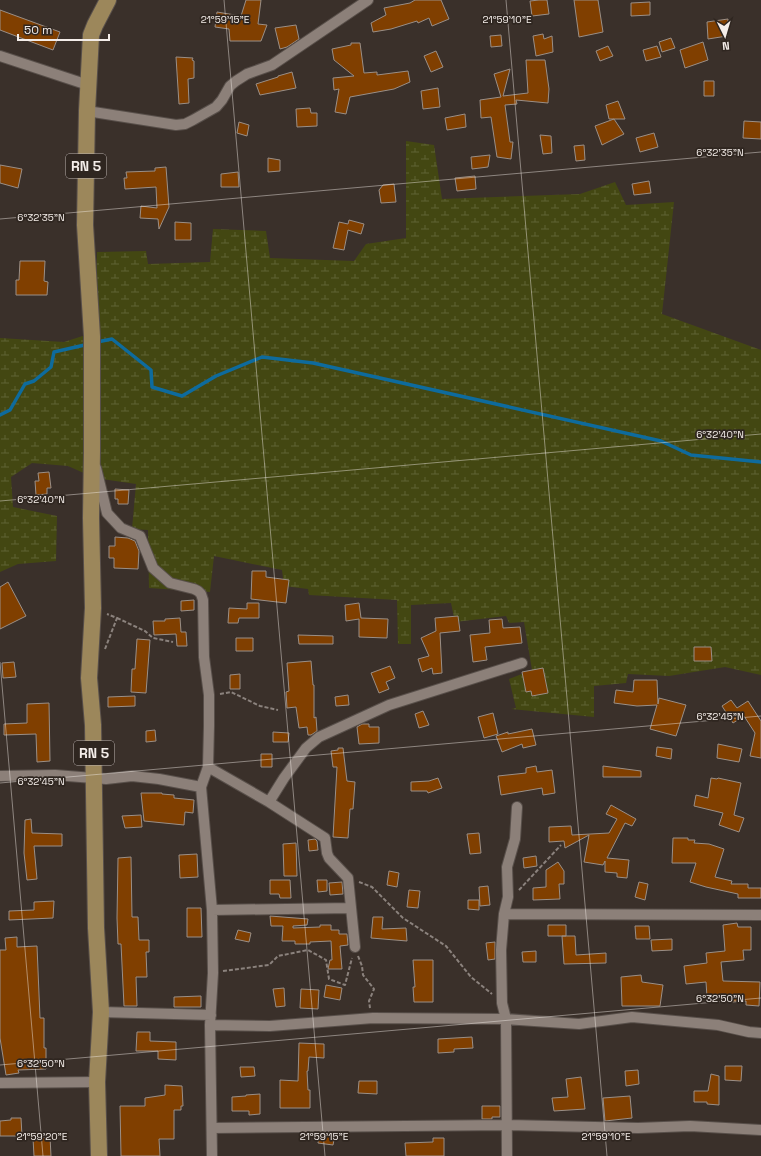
<svg xmlns="http://www.w3.org/2000/svg" width="761" height="1156" font-family="'Space Grotesk',sans-serif">
<style>
.wetland{fill:url(#wetland-marsh)}
.lines{fill:none;stroke-linecap:round;stroke-linejoin:round}
.stream{stroke:#0e6b9d;stroke-width:3.5}
.building{fill:#803f00;stroke:#9a8f87}
.minor-casing{stroke:#584f4a;stroke-width:12}
.primary-casing{stroke:#584f4a;stroke-width:18}
.path{stroke:#8b827d;stroke-width:2;stroke-dasharray:4 2;stroke-linecap:butt}
.minor{stroke:#8c8079;stroke-width:10}
.primary{stroke:#9c875b;stroke-width:16}
.ticks{fill:none;stroke:#f4ede9;stroke-width:1;stroke-opacity:0.45}
.labels{text-anchor:middle;dominant-baseline:central;stroke-width:3.5;stroke-linejoin:round;paint-order:stroke}
.shield{fill:#2f2620;stroke:#b9b1ad;stroke-width:1}
.shield-label{font-size:14px;font-weight:bold;fill:#f4ede9}
.ticks-label{font-size:10px;text-anchor:middle;fill:#f4ede9;stroke:#2f2620;stroke-width:3.5;stroke-linejoin:round;paint-order:stroke}
</style>
<defs>
<pattern id="wetland-marsh" width="20" height="14" patternUnits="userSpaceOnUse"><rect width="20" height="14" fill="#434712"/><path d="M1 5h8M5 5V1M11 12h8M15 12V8" fill="none" stroke="#5f6234"/></pattern>
</defs>
<rect width="100%" height="100%" fill="#3a302a"/>
<path class="wetland" d="M406 141 434 145 442 199 580 194 615 182 626 205 674 202 662 314 761 350V675L725 667 669 676 628 674 626 683 594 686V717L511 709 516 708 509 679 532 670 524 622 509 623 506 616 455 622 451 603 411 605V644H398L397 600 309 595 308 589 284 586 282 570 214 556 210 592 149 588 148 530 132 529 136 484 95 478 68 466 32 463 11 477 13 507 57 516 56 561 18 564 0 572V338L64 342 95 332 97 252 146 251 148 264 210 262 213 229 266 231 270 258 354 261 366 244 406 238Z"/>
<g class="lines">
<path class="stream" d="M97 342 112 339 151 370 152 387 182 396 216 376 262 357 313 363 661 441 691 455 761 462
M0 415 10 410 25 384 34 381 51 367 54 352 89 344"/>
</g>
<path class="building" d="M246 0H261L258 24 267 25 261 41H230L229 29 215 27 217 12 241 16Z
M415 0H441L449 19 432 26 429 18 418 23 417 21 391 29 373 32 371 23 386 15 384 8 410 3Z
M539 0H547L549 14 532 16 530 1Z
M574 0H598L603 32 579 37Z
M650 2V15L631 16V3Z
M0 10 60 32 53 50 0 30Z
M728 19 727 36 708 39 707 22Z
M296 25 299 39 287 47 280 49 275 28Z
M543 34 544 39 552 36 553 52 536 56 533 36Z
M501 35 502 46 491 47 490 36Z
M671 38 675 48 662 52 659 42Z
M703 42 708 60 685 68 680 50Z
M351 43H360L364 73 377 72V75L408 71 410 82 394 89 350 97 346 114 335 112 339 89 334 90 333 78 354 76 334 60 332 49 351 45Z
M608 46 613 56 600 61 596 51Z
M657 46 661 57 646 61 643 50Z
M436 51 443 67 431 72 424 56Z
M176 57 193 58 192 60 194 61V78L188 79 189 103 179 104Z
M526 60H545L549 89 548 103 516 100 517 104 505 105 510 142H513L511 159 497 157 491 117 481 118 480 100 501 97 494 74 510 69 503 96 528 93Z
M292 72 296 88 260 95 256 84 278 77V76Z
M704 81H714V96H704Z
M438 88 440 107 423 109 421 91Z
M618 101 625 119H609L606 105Z
M310 108 311 113H317V126L297 127 296 109Z
M465 114 466 127 447 130 445 118Z
M614 119 624 134 602 145 595 126Z
M744 121 761 122V139L743 138Z
M239 122 249 125 247 136 237 133Z
M654 133 658 147 640 152 636 138Z
M540 135 551 136 552 153 543 154Z
M584 145 585 160 576 161 574 146Z
M490 155 488 167 472 169 471 157Z
M268 158 280 160V171L268 172Z
M0 165 22 169 18 188 0 183Z
M166 167 169 207 159 229 158 219 140 218 141 206 157 208 156 187 125 189 124 178H127L126 172 155 171V168Z
M238 172 239 187H221V174Z
M475 176 476 189 457 191 455 178Z
M649 181 651 193 634 195 632 184Z
M394 184 396 202 381 203 379 190 383 185Z
M349 220 364 224 361 234 348 230 344 250 333 248 339 222 348 224Z
M175 222 191 223V240H175Z
M20 261H45L44 281 48 282 47 295H16V280H19Z
M49 472 51 488H47V494L36 495 35 481H39L38 473Z
M115 489 129 490 128 504H118V499H115Z
M115 537 128 538 135 541 139 551 138 569 114 568V558H109V546H115Z
M252 571H266V577L289 580 286 603 251 599Z
M8 582 26 616 0 629V587Z
M194 600V610L181 611V601Z
M247 603H259V618H239L238 623H228L229 608 247 609Z
M359 603 361 618 388 619 387 638 359 637V619L346 621 345 605Z
M458 616 460 631 440 633 442 673 433 674 432 668 422 672 418 659 429 656 421 638 436 631 435 618Z
M180 618 181 632H186L187 646H177L176 634 154 635 153 621H165V619Z
M502 619 503 628 520 627 522 643 485 647 487 660 473 662 470 635 490 633 489 620Z
M298 635 333 636V644H299Z
M236 638H253V651H236Z
M137 639 150 640 146 693 131 692 132 669H135Z
M694 647H711L712 661H694Z
M311 661 313 685H314V718L316 717 317 731 311 735H308L307 727 299 728 296 707 287 708 286 692 289 691 287 663Z
M14 662 16 677 3 678 2 663Z
M390 666 395 678 386 682 389 689 379 693 371 673Z
M543 668 548 693 532 696 531 691 526 692 522 672Z
M240 674V689H230V675Z
M634 680H657L658 704 659 698 686 705 676 736 650 729 657 705 637 706 614 703 616 690 633 692Z
M348 695 349 705 336 706 335 697Z
M135 696V706L108 707V697Z
M731 700 737 708 748 701 761 721V758L750 756 755 733 744 716 733 723 722 706Z
M49 703 50 761 37 762 36 734 4 735V724L27 723V704Z
M423 711 429 725 419 728 415 714Z
M493 713 498 734 484 738 478 717Z
M362 724H369V727H379V743L359 744 357 727Z
M532 729 536 745 523 748 522 744 502 752 496 736 508 732V734Z
M155 730 156 741 146 742V731Z
M273 732 289 733 288 742H273Z
M718 744 742 749 739 762 717 758Z
M657 747 672 749 671 759 656 756Z
M338 748H343L347 781 355 782 353 809H350L348 838 333 837 337 767H333L331 751 338 750Z
M261 754H272V767H261Z
M536 766 537 772 552 770 555 793 543 795 542 788 501 795 498 776 526 773V768Z
M603 766 641 771V777H603Z
M438 778 442 788 428 793 427 791H411V782L429 781Z
M711 778 717 779 718 778 741 783 734 815 744 818 739 832 719 825 723 813 694 806 696 795 708 798Z
M141 793H162V794L174 795V798L194 800 193 813 185 812 184 825 144 821Z
M611 805 636 819 632 826 625 823 607 858 629 860 627 878 617 877V873L605 872V861L603 865 584 862 589 835 565 848 564 841 549 842V827L571 826 572 835 609 833 617 819 606 814Z
M141 815 142 827 125 828 122 816Z
M31 819 32 833 62 834V846H34L37 879 27 880 24 853 25 820Z
M479 833 481 853 470 854 467 834Z
M673 838H688V840H695L694 843 709 844 724 849 715 877 732 881 731 884H748V888H761V898H738V894L706 887 690 882 696 863H672Z
M315 839 317 841 318 850 309 851 308 840Z
M296 843 297 876H284L283 844Z
M197 854 198 877 180 878 179 855Z
M536 856 537 866 524 868 523 858Z
M131 857 132 917H138L139 940H149V952H146L147 977H136L137 1006H124L121 944H118L117 918 118 858Z
M558 862 564 871V884H559L560 899 533 900V888L546 887V870Z
M389 871 399 873 397 887 387 885Z
M270 880H290L291 898H280L279 894H270Z
M317 880H327V891L318 892Z
M342 882 343 894 330 895 329 883Z
M639 882 648 884 645 900 635 897Z
M488 886 490 905 480 906 479 887Z
M409 890 420 891 418 908 407 907Z
M468 900H479V910L468 909Z
M54 901 53 918 9 920V911L34 910V902Z
M187 908H201L202 937H187Z
M270 916 308 919 307 925 293 926V928L320 927V925H331V930H339V934H347L348 945 340 946 342 969H328L330 960H332L331 941 310 942V944H295V941H282L283 926H271Z
M373 917H383L382 929 406 928 407 941 371 938Z
M737 923 738 927H751V950H743L744 960 721 962 723 981 760 982 759 1006 746 1005V1001L732 1002V995L707 997 706 982 686 984 684 966 707 963 706 953 725 951 723 925Z
M548 925H566V936H548Z
M635 926H649L650 939H636Z
M238 930 251 933 249 942 235 939Z
M562 936H575L576 955 606 953V963L564 964Z
M17 937V947L37 946 40 1018H44V1048H46V1069L18 1070 19 1073 6 1075 0 1038V950H6L5 938Z
M672 939V950L652 951 651 940Z
M495 942V959L488 960 486 943Z
M536 951V962H523L522 952Z
M413 960H433V1002H414L413 987H415Z
M641 975 642 982 663 985 660 1006H622L621 977Z
M326 985 342 988 340 1000 324 997Z
M284 988 285 1006 276 1007 273 989Z
M301 989 319 990 318 1009 300 1008Z
M201 996V1007H174V997Z
M137 1032H150V1041L176 1042V1060L158 1059V1051H136Z
M472 1037 473 1048 454 1049V1052L438 1053V1039Z
M299 1043 324 1044V1058L309 1057 308 1071H307L308 1090H310V1108H280V1080L298 1081Z
M725 1066H742L741 1081 725 1080Z
M240 1067H254L255 1076 241 1077Z
M638 1070 639 1084 626 1086 625 1071Z
M711 1074 719 1076V1105L707 1104V1102H694V1091H708Z
M581 1077 585 1109 554 1111 552 1098 568 1097 566 1079Z
M359 1081H377V1094L358 1093Z
M165 1085 182 1086 183 1106H181V1110H174V1139H159L160 1156H121L120 1106H145V1098L165 1095Z
M260 1094V1114L249 1115V1111H232V1097L246 1096V1095Z
M630 1096 632 1118 605 1121 603 1098Z
M482 1106H500V1117H492V1119H482Z
M11 1118H21L22 1136H0V1121L11 1120Z
M319 1133 335 1135 333 1145 318 1143Z
M50 1137 51 1156H34L33 1138Z
M433 1138H444V1156H406L405 1143 433 1142Z"/>
<g class="lines">
<defs>
<path id="minor" d="M0 56 88 85
M87 111 176 125 185 124 193 120 216 107 222 100 230 86 236 81 247 74 272 65 368 0
M96 468 107 513 121 528 140 536 153 568 170 583 194 589 198 591 201 594 203 600 204 657 209 695V726L208 767 201 787 212 910 213 973 210 1025 212 1156
M208 767 269 802 325 838 327 853 329 858 348 878 355 947
M0 776 55 775 106 779 132 776 159 779 201 787
M269 802 284 778 306 748 319 737 389 705 522 663
M212 910 351 908
M504 914 761 915
M101 1012 211 1015
M210 1025 270 1026 373 1018 506 1019 579 1024 632 1017 718 1025 749 1032 761 1033
M0 1083 97 1082
M212 1128 506 1125 638 1128 690 1126 761 1130
M507 1156 506 1019 502 1003 501 950 504 914 508 897 507 867 515 839 517 807"/>
<path id="primary" d="M99 1156 97 1082 101 1012 96 928 93 725 89 678 93 608 91 518 92 451V336L85 225 87 111 91 35 95 25 108 0"/>
</defs>
<use href="#minor" class="minor-casing"/>
<use href="#primary" class="primary-casing"/>
<path class="path" d="M117 618 145 631 153 638 173 642
M105 649 117 618 107 614
M220 694 231 692 260 706 278 710
M359 882 372 887 403 918 446 946 471 977 492 994
M519 890 561 845
M358 956 362 966 363 975 374 989 369 1001 370 1008
M223 971 269 965 278 956 308 950 326 960 329 979 345 985 352 958"/>
<use href="#minor" class="minor"/>
<use href="#primary" class="primary"/>
</g>
<path class="ticks" d="M224 0 325 1156M506 0 607 1156M0 219 761 152M0 501 761 434M0 662 43 1156M0 783 761 716M0 1065 761 998"/>
<g class="labels">
<g class="shield">
<rect x="66" y="154" width="40" height="24" rx="3"/>
<rect x="74" y="741" width="40" height="24" rx="3"/>
</g>
<g class="shield-label">
<text x="86" y="166">RN 5</text>
<text x="94" y="753">RN 5</text>
</g>
</g>
<g class="ticks-label">
<text x="225" y="23">21°59'15"E</text>
<text x="507" y="23">21°59'10"E</text>
<text x="720" y="156">6°32'35"N</text>
<text x="41" y="221">6°32'35"N</text>
<text x="720" y="438">6°32'40"N</text>
<text x="41" y="503">6°32'40"N</text>
<text x="720" y="720">6°32'45"N</text>
<text x="41" y="785">6°32'45"N</text>
<text x="720" y="1002">6°32'50"N</text>
<text x="41" y="1067">6°32'50"N</text>
<text x="42" y="1140">21°59'20"E</text>
<text x="324" y="1140">21°59'15"E</text>
<text x="606" y="1140">21°59'10"E</text>
</g>
<g transform="translate(725 36) rotate(175)" stroke="#2f2620" stroke-width="3" paint-order="stroke">
<path d="M0-3L7 15L0 10L-7 15Z" fill="#f4ede9"/>
<text y="-6" font-size="11" font-weight="bold" text-anchor="middle" fill="#f4ede9">N</text>
</g>
<path d="M18 34v6h91v-6" fill="none" stroke="#f4ede9" stroke-width="2"/>
<text x="24" y="34" font-size="12" fill="#f4ede9" stroke="#2f2620" stroke-width="3" paint-order="stroke">50 m</text>
</svg>
